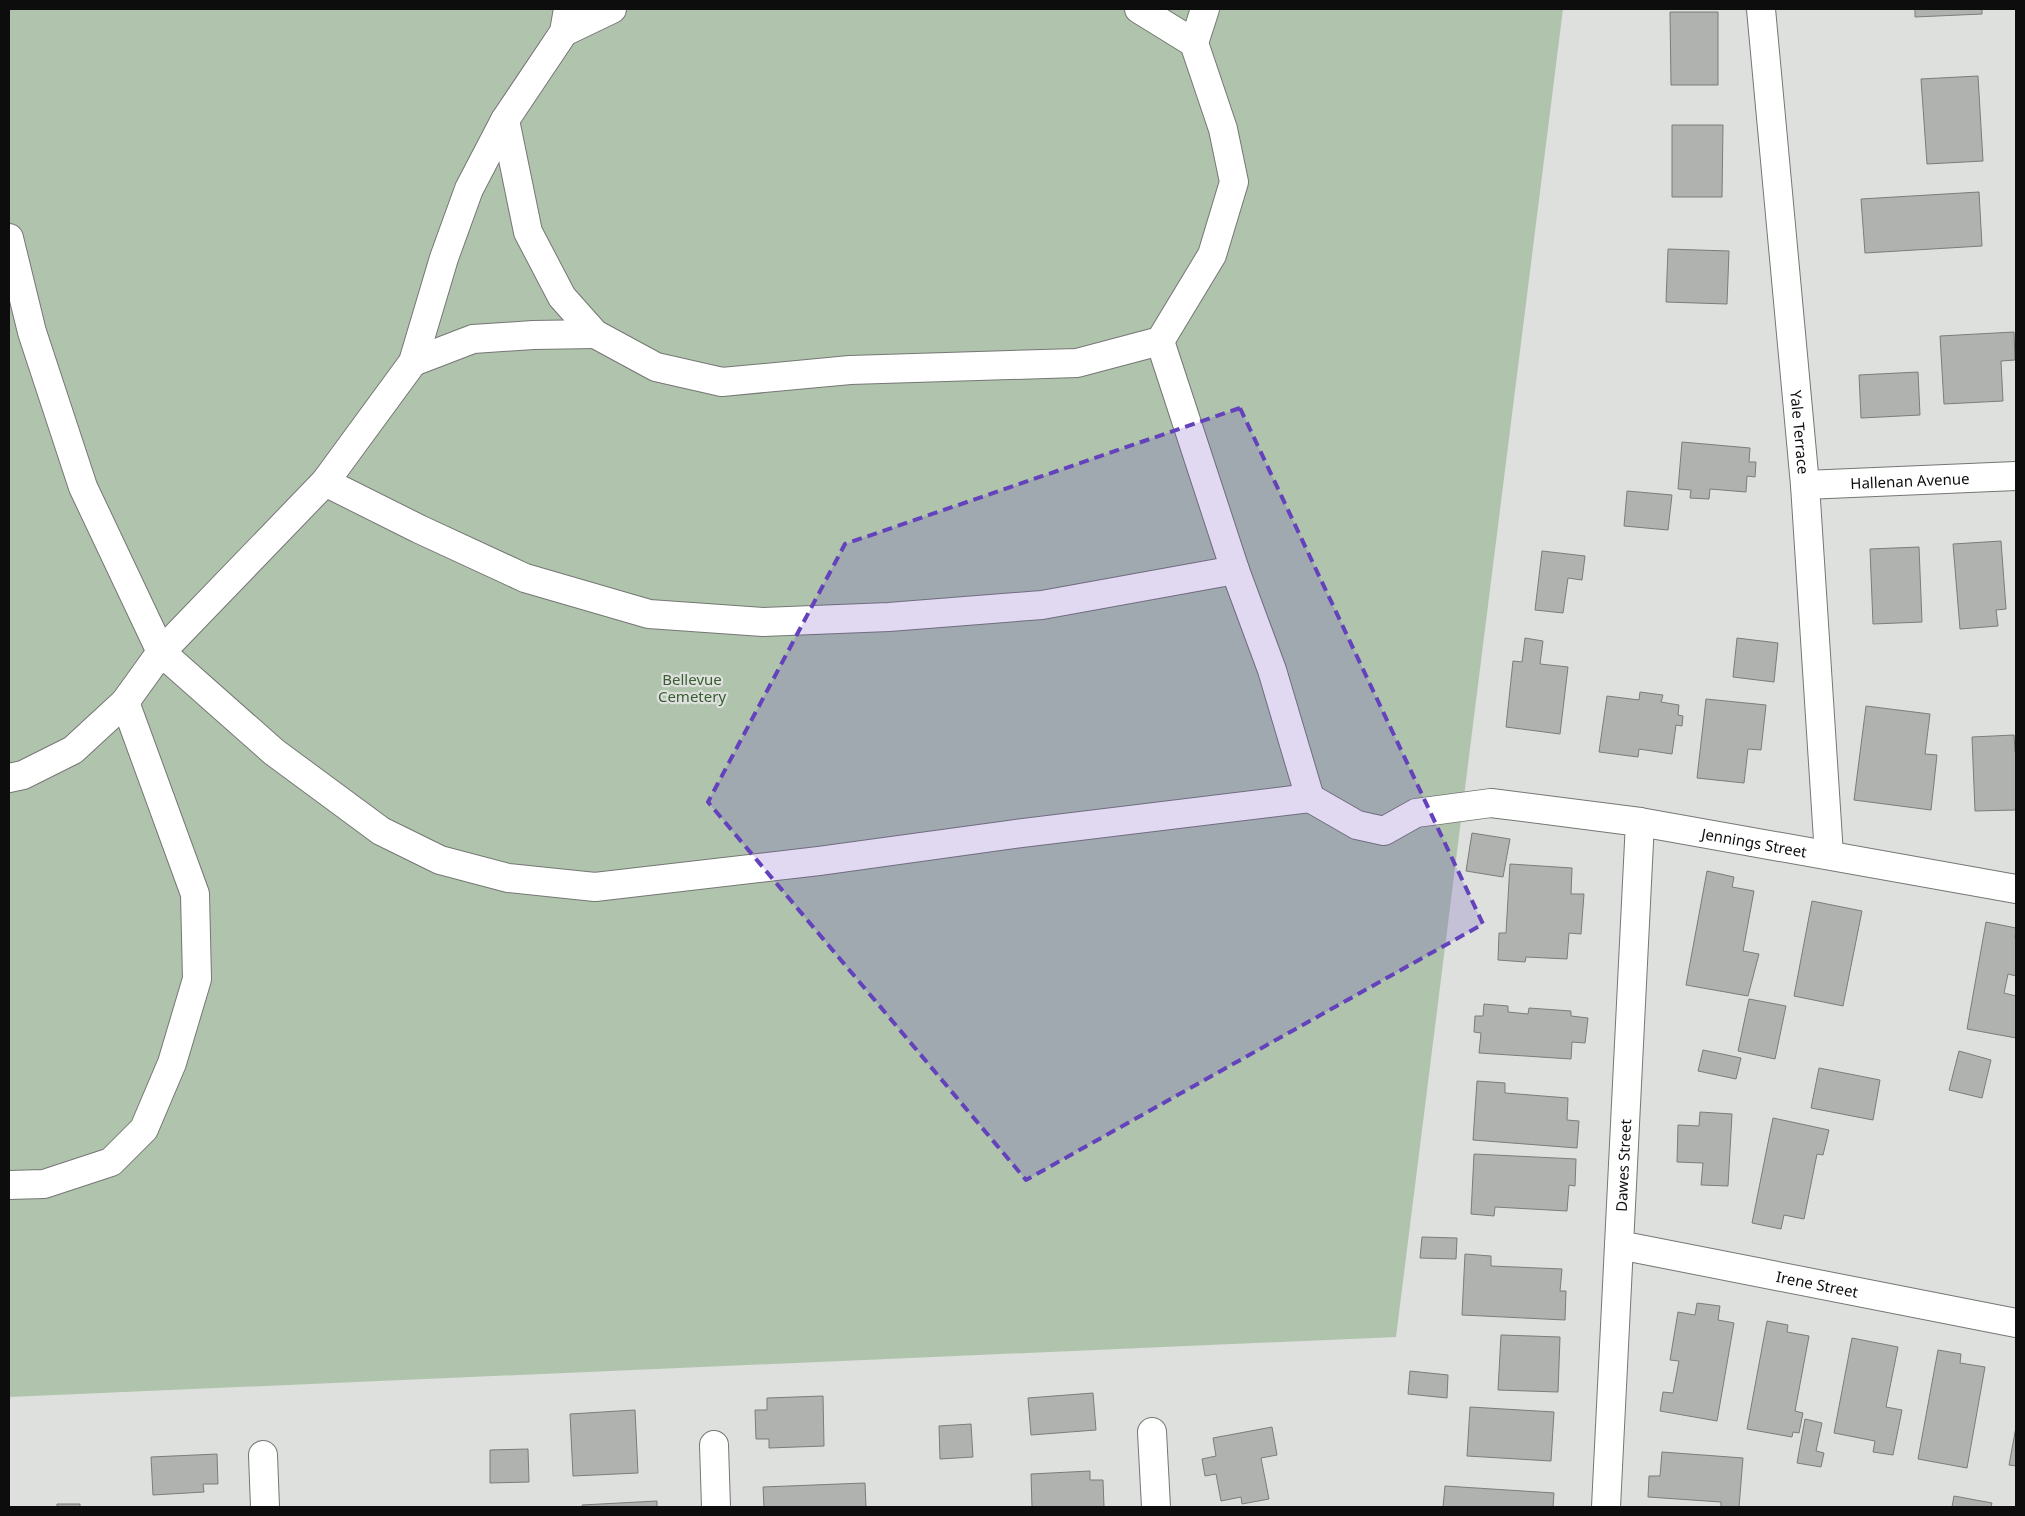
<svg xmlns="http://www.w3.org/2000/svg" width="2025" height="1516" font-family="'Noto Sans',sans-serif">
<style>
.green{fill:#b0c4ad}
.building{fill:#afb2ae;stroke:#7a7d79}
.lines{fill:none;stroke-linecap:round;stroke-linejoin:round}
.minor-casing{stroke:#747773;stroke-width:30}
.minor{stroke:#fff;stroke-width:28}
.marked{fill:#6342bb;fill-opacity:0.2;stroke:#6342bb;stroke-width:4;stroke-dasharray:10 6;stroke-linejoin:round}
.labels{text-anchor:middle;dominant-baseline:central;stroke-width:4.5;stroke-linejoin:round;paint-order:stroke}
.street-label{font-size:15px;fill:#0c0d0c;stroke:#dde0dc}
.park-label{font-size:15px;fill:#375d30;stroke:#dde0dc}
</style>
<rect width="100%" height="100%" fill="#dde0dc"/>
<path class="green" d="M9 9H1563L1396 1337 9 1397Z"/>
<path class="building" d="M1915 9H1982V14L1915 17Z
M1670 12H1718V85H1671Z
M1978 76 1983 161 1927 164 1921 79Z
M1672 125H1723L1722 197H1672Z
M1979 192 1982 246 1865 253 1861 199Z
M1668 249 1729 251 1727 304 1666 302Z
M2014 332 2015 360 2001 361 2003 401 1944 404 1940 336Z
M1918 372 1920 415 1861 418 1859 375Z
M1682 442 1750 448 1749 462H1756L1755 477 1747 476 1746 492 1710 489 1709 499 1690 498 1691 490 1678 489Z
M1627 491 1672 495 1668 530 1624 526Z
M2001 541 2006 609 1996 610 1998 626 1960 629 1953 544Z
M1919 547 1922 622 1873 624 1870 549Z
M1542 551 1585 556 1582 580 1568 578 1563 613 1535 610Z
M1525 638 1543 641 1540 664 1568 667 1560 734 1506 727 1513 661 1522 662Z
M1737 638 1778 643 1774 682 1733 677Z
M1640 692 1663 695 1661 702 1679 705 1678 715 1683 716 1682 726 1676 725 1672 754 1639 749 1638 757 1599 752 1607 696 1639 700Z
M1706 699 1766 705 1761 750 1748 749 1744 783 1697 778Z
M1866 706 1930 714 1925 754 1937 755 1931 810 1854 800Z
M2014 735 2015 752H2016V810L1975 811 1972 737Z
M1472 833 1510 839 1503 877 1466 871Z
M1510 864 1572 868 1571 894H1584L1581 934 1569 933 1567 959 1526 957 1525 962 1498 960 1499 933H1506Z
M1707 871 1734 877 1732 887 1754 891 1743 951 1759 954 1748 996 1686 985Z
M1812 901 1862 911 1843 1006 1794 996Z
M1986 922 2016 928 2015 938 2016 939V976L2008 974 2004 993 2016 996V1038L1967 1029Z
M1749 999 1786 1006 1775 1059 1738 1051Z
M1484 1004 1508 1006V1012L1528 1014 1529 1008 1571 1011V1016L1588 1018 1585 1043 1572 1042 1571 1059 1479 1053 1481 1033 1474 1032 1475 1016H1483Z
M1703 1050 1741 1058 1736 1079 1698 1071Z
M1959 1051 1991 1060 1982 1098 1949 1090Z
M1819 1068 1880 1080 1873 1120 1811 1108Z
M1477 1081 1505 1083V1093L1568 1098 1567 1120 1579 1121 1577 1148 1473 1140Z
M1700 1112 1732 1114 1728 1186 1701 1185 1703 1163 1677 1162 1678 1125 1699 1126Z
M1773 1118 1829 1130 1823 1155 1817 1154 1804 1219 1784 1215 1781 1229 1752 1223Z
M1474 1154 1576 1159 1575 1186 1569 1185 1567 1211 1495 1207 1494 1216 1471 1214Z
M1422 1237 1457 1238 1456 1259 1420 1258Z
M1465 1254 1491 1256V1266L1562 1269 1560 1291H1566L1565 1320 1462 1315Z
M1697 1303 1720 1306 1718 1320 1734 1323 1717 1421 1660 1411 1663 1392 1673 1393 1679 1361 1670 1360 1678 1312 1695 1315Z
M1767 1321 1788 1325 1787 1332 1809 1336 1795 1411 1803 1413 1799 1433 1793 1432 1792 1437 1747 1429Z
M1501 1335 1560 1337 1558 1392 1498 1390Z
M1852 1338 1898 1347 1886 1407 1902 1410 1893 1455 1873 1452 1875 1441 1834 1433Z
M1938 1350 1961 1354 1960 1363 1985 1367 1967 1468 1918 1459Z
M1410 1371 1448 1375 1447 1398 1408 1394Z
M1093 1393 1096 1430 1031 1435 1028 1398Z
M823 1396 824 1446 769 1448V1439H756L755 1410H767V1398Z
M1470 1407 1554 1412 1551 1461 1467 1456Z
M635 1410 638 1473 573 1476 570 1414Z
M1805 1419 1822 1423 1816 1451 1824 1453 1821 1467 1797 1463Z
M971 1424 973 1457 940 1459 939 1426Z
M1272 1427 1277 1455 1261 1458 1269 1499 1242 1504 1241 1497 1221 1501 1216 1474 1205 1476 1202 1459 1216 1456 1213 1438Z
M2016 1427V1466L2009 1465Z
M528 1449 529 1482 490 1483V1450Z
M1662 1452 1743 1458 1739 1507H1721V1502L1648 1497 1649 1476H1660Z
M217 1454 218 1484H203L204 1492 153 1495 151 1457Z
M1090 1471V1480H1103L1104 1507H1032L1031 1474Z
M865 1483 866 1507H764L763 1487Z
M1445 1486 1554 1493 1553 1507H1443Z
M1954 1496 1992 1503 1991 1507H1952Z
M657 1501V1507H583L582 1505Z
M57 1504H80V1507H57Z"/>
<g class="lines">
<defs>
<g id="minor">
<path d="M568 9 564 32 505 120 528 232 562 297 595 334 656 367 722 382 850 370 1077 363 1160 341 1212 255 1234 182 1223 129 1194 43 1139 9"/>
<path id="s1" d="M1761 9 1805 485 1829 855"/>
<path d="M564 32 612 9"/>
<path d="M1194 43 1205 9"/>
<path d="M505 120 469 189 444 258 413 362 325 482 419 529 525 578 649 614 763 622 889 617 1042 605 1235 570 1160 341"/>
<path d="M9 238 32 332 83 487 161 652 325 482"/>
<path d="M413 362 473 339 533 335 595 334"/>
<path id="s2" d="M1805 485 2016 476"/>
<path d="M1235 570 1272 670 1310 798"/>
<path id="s3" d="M9 778 23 775 73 750 125 702 161 652 274 752 381 831 440 860 508 878 595 887 819 861 1015 834 1310 798 1357 825 1384 831 1416 813 1491 803 1640 822 2016 889"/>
<path d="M9 1185 44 1184 111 1162 144 1129 172 1063 197 979 195 894 125 702"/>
<path id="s4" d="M1619 1245 2016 1323"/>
<path d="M1152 1432 1156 1507"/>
<path d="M714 1445 716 1507"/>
<path d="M263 1455 265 1507"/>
<path id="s5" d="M1606 1507 1640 822"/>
</g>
</defs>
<use href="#minor" class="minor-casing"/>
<use href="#minor" class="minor"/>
</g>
<path class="marked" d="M1240 408 1483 924 1026 1180 708 802 845 544Z"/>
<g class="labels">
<g class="street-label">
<text stroke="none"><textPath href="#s1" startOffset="425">Yale Terrace</textPath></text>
<text stroke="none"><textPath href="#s2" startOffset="105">Hallenan Avenue</textPath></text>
<text stroke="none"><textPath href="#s3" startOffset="1891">Jennings Street</textPath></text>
<text stroke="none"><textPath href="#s5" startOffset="342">Dawes Street</textPath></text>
<text stroke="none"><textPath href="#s4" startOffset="202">Irene Street</textPath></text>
</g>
<g class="park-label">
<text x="692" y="679">Bellevue<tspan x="692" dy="17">Cemetery</tspan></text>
</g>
</g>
<rect width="2025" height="1516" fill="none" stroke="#0c0d0c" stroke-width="20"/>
</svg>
